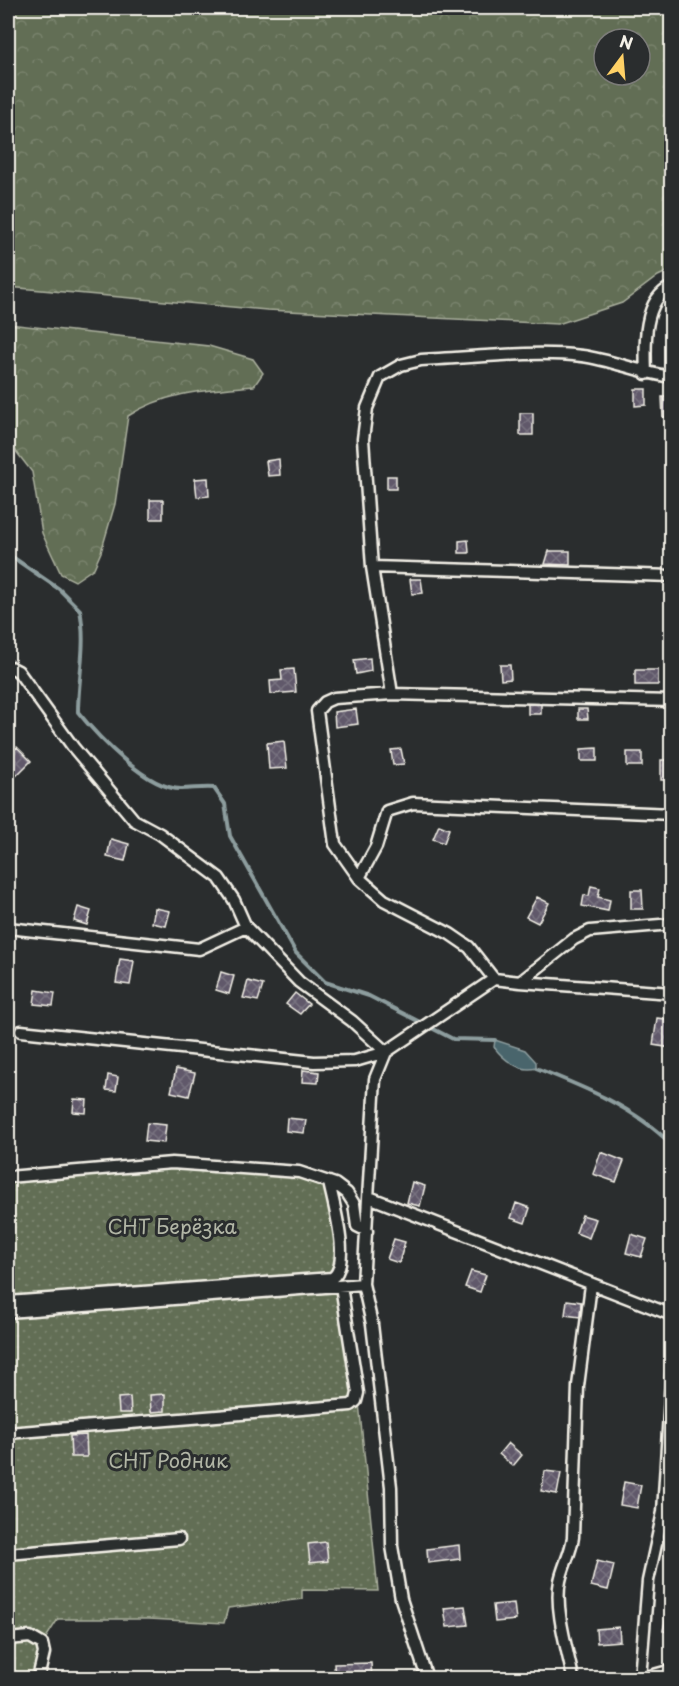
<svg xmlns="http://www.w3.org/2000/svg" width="679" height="1686" font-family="'Playpen Sans',sans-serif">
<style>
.green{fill:url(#green-dots);stroke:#abb09e;stroke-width:1.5}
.forest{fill:url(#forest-crowns);stroke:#abb09e;stroke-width:1.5;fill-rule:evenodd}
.water{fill:#48656c;stroke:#8d9d9e;stroke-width:1.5}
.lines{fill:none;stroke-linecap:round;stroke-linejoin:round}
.stream{stroke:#8d9d9e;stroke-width:4}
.building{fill:url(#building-cross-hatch);stroke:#f4f1e8;stroke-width:1.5}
.minor-casing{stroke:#f4f1e8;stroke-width:15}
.minor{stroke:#2a2d2e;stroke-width:10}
.labels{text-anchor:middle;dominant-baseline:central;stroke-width:6;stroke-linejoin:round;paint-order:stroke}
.park-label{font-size:20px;fill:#b2b6a6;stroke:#2a2d2e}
</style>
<defs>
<pattern id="green-dots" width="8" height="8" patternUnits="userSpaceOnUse" patternTransform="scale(1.5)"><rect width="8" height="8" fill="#626e55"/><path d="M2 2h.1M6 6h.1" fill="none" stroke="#79836d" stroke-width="1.8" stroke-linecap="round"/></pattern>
<pattern id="forest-crowns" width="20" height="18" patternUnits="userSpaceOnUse" patternTransform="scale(1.5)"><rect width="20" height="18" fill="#626e55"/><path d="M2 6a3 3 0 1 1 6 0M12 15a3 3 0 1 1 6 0" fill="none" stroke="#79836d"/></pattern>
<pattern id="building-cross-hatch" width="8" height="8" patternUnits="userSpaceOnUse" patternTransform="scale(1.5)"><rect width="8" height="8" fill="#60596a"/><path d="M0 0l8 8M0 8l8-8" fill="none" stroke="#77717f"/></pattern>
</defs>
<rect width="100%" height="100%" fill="#2a2d2e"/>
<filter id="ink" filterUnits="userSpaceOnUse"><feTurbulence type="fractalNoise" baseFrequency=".0167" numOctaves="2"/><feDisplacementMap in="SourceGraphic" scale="12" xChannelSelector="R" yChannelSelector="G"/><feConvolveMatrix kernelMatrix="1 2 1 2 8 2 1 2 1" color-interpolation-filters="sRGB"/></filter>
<g filter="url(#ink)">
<path class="green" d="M172 1163 299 1172 329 1182 340 1236 338 1274 8 1302V1177Z
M341 1286 358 1393 378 1591 302 1590V1599L228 1608 224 1623 149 1619H58L42 1644 38 1678H8V1312Z"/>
<path class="forest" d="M8 8H671V270L658 276 622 303 558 324 267 310 8 287ZM604 39H640V75H604Z
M8 324 209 346 253 359 263 373 254 386C209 390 166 391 128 416L115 504 101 552 94 568 75 581 61 574 42 533 32 472 15 450 8 449Z"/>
<path class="water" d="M495 1040 525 1050 536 1062V1068C520 1073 503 1059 494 1047Z"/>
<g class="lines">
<path class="stream" d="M8 554 59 589 80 610C87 645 78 677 78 712 98 737 147 789 181 789 192 789 203 787 214 788L225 804 230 836 296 953 325 982 369 996 453 1039 495 1040
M536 1068C584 1087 634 1107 672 1145"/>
</g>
<path class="building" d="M635 389H646V405L635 406Z
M662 397H672V417H663Z
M520 413H533V435H520Z
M279 459 280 475 268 476 266 461Z
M387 476H396V489H387Z
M208 478 209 496 197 497 195 479Z
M150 500H163V519H150Z
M468 540 469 553H459V541Z
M549 551H570V565L545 564Z
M410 579H421L423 593 412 594Z
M370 658 371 671 356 674 354 660Z
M500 665H510L511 679 501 680Z
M294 669 296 692 271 694 270 681 282 680 281 670Z
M635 670H658V685H635Z
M528 704H541V714H528Z
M356 709 358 724 335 727 334 712Z
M578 709H587L588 719H578Z
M284 741 287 768 269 769 267 743Z
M17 747 31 761 15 777 8 770V756Z
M597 748V761H581V749Z
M401 749 404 764 393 765 391 750Z
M627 752H642V766H627Z
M661 760H672V780H661Z
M439 825 449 829 444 843 433 839Z
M111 839 129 844 125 861 107 857Z
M591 886 600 888 598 897 610 900 608 911 582 906 584 895 589 896Z
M631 890H642L643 909H631Z
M537 897 549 903 538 923 526 917Z
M78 907 91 911 87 925 74 921Z
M155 908 170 911 166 926 152 923Z
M120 959 134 961 130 985 116 983Z
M221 972 234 976 229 994 216 990Z
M248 981 263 985 258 1001 243 998Z
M36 990 55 993 53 1006 34 1004Z
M295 993 309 1004 300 1014 286 1004Z
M657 1018 672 1020V1048L653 1045Z
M176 1069 195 1073 189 1096 171 1092Z
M303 1070 319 1072 318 1083 302 1082Z
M108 1075 118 1077 116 1091 106 1090Z
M74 1099 87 1100 86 1113 73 1112Z
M287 1118 306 1120 304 1133 286 1131Z
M147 1123 166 1125 164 1143 145 1141Z
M601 1152 624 1161 616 1182 593 1174Z
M412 1182 425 1186 420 1206 407 1203Z
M516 1203 530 1208 525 1223 511 1218Z
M582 1215 596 1219 589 1238 576 1233Z
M631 1234 647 1239 641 1257 626 1253Z
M394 1239 405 1242 399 1263 387 1259Z
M672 1253V1270L666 1268Z
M471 1271 486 1275 480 1292 465 1287Z
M567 1300 581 1302 580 1317 565 1315Z
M165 1394V1411L151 1412 150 1395Z
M130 1397 131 1413H119L118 1398Z
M86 1435 87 1457H71L70 1436Z
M508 1443 522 1455 513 1466 499 1454Z
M545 1471 561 1473 557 1494 541 1491Z
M624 1482 641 1485 637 1508 620 1505Z
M326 1542 328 1561 310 1563 308 1544Z
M459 1545 460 1559 428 1563 427 1549Z
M597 1561 614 1565 608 1590 591 1586Z
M514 1603 516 1620 495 1622 493 1605Z
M465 1606 468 1625 447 1627 444 1608Z
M667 1611H672V1633L663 1631Z
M619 1627 620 1641 597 1643 596 1629Z
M371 1663 372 1678H335L334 1664Z"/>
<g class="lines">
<defs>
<path id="minor" d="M646 374C645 348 642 299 672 287
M372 567 672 576
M8 666 18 671 73 747 134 820 160 834 219 878 234 900 246 927 299 982 352 1021 386 1052
M392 694 372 567 363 439 367 408 380 377 401 365 421 360C471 358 533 350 582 356 612 360 641 373 672 377
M359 878 376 847 387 811 413 803 672 814
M8 928 199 949 246 927
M494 979 469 947 450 934 384 900 359 878 335 844 317 711 325 702 334 698 392 694 672 701
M520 982 672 993
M21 1031 314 1062 355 1061 386 1052
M8 1177 172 1163 299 1172 335 1184 347 1193 354 1204 357 1226 367 1231
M369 1197 672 1315
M8 1302 332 1278C352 1265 333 1203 329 1182
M8 1312 363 1284
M8 1433 351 1405 356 1401 358 1393 341 1286
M8 1554 179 1539
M8 1639 30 1637 42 1644 44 1653 38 1678
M427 1678 401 1599 392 1546 391 1487 372 1324 363 1284 375 1079 386 1052 494 979 520 982 574 939 590 931 672 924
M573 1678C568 1652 554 1608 560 1581 563 1566 571 1553 573 1537L578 1386 591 1285
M640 1678 648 1581 663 1512 672 1363
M643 1678 672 1670"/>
</defs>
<use href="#minor" class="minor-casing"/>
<use href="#minor" class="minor"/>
</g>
</g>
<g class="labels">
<g class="park-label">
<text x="172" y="1226">СНТ Берёзка</text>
<text x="168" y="1460">СНТ Родник</text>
</g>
</g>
<rect width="679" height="1686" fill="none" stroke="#2a2d2e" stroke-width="30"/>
<rect x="15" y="15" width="649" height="1656" fill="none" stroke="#f4f1e8" stroke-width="2" filter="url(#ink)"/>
<g transform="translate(622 57) rotate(16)"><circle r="28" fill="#2a2d2e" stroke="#7b7b78" stroke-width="1.5"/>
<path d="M0-4.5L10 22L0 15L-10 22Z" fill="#ffd166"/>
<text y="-9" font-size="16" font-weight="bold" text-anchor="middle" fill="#f4f1e8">N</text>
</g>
</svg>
